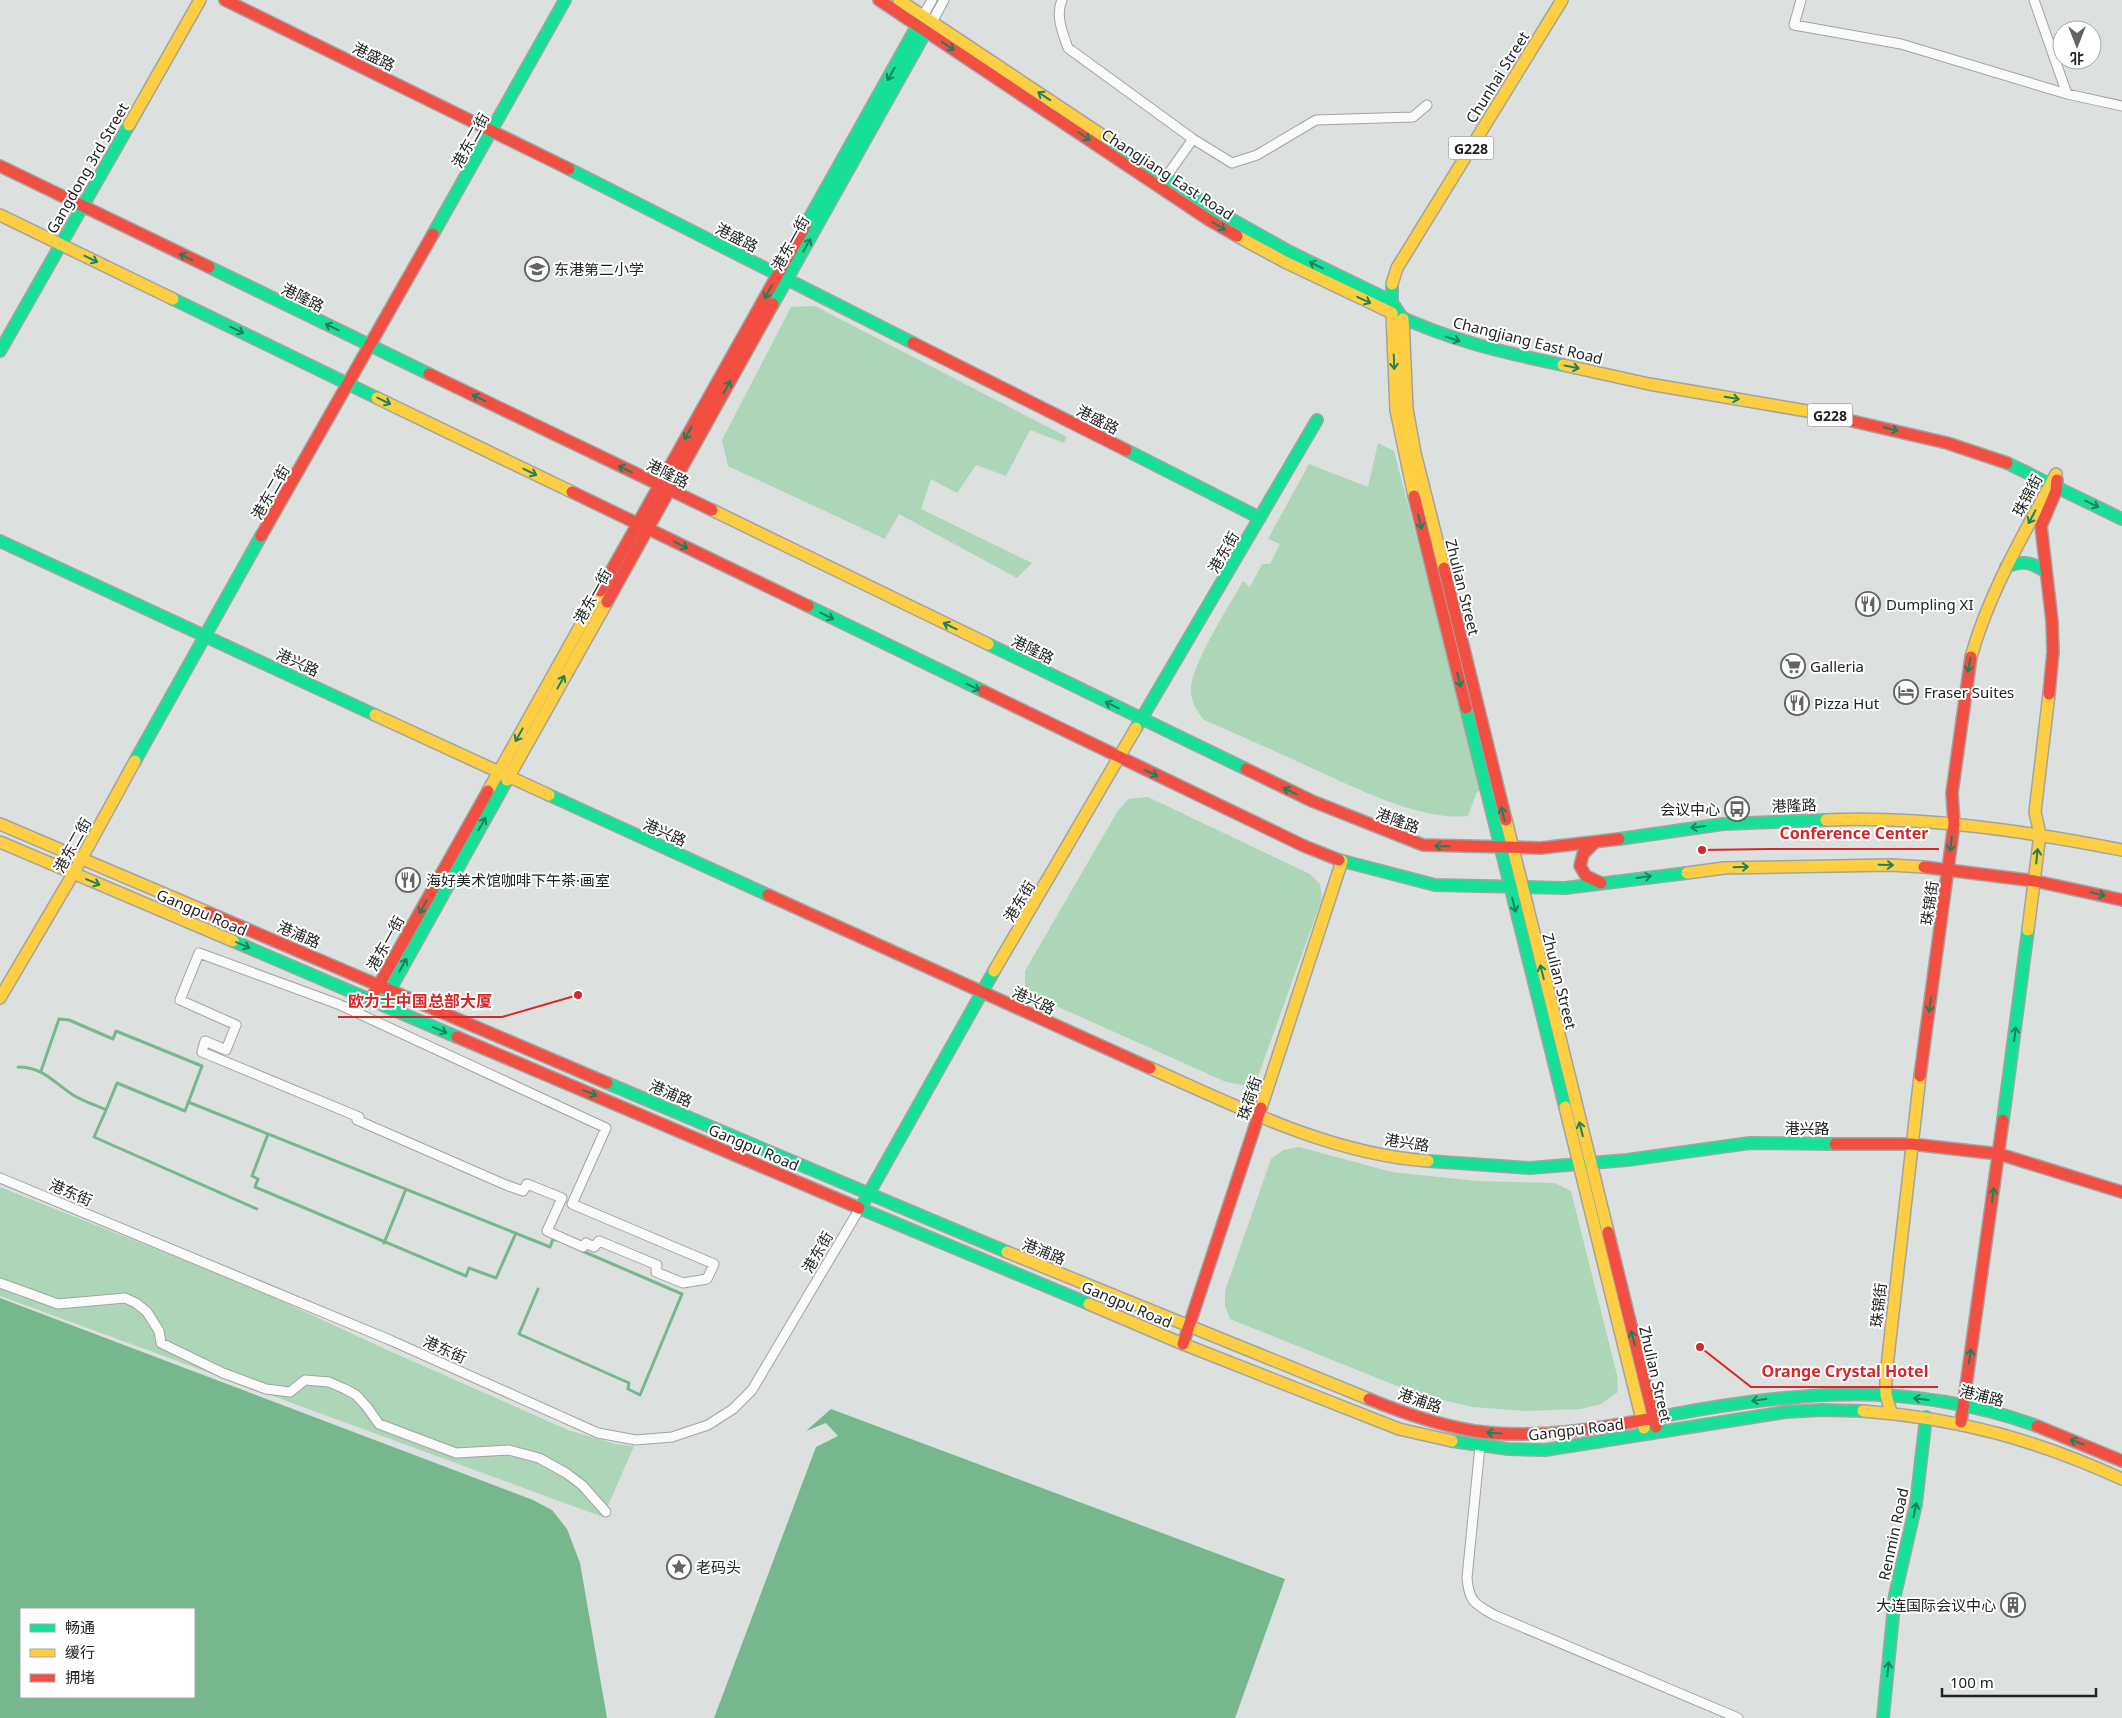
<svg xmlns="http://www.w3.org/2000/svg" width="2122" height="1718" font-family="'Noto Sans','Noto Sans SC',sans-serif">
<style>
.green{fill:#add6b9}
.water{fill:#76b78e;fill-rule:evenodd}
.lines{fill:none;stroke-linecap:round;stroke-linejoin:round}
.stream{stroke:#76b78e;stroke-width:3}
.street-casing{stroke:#a1a4a2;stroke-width:11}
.fast-casing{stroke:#a1a4a2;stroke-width:14}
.slow-casing{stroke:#a1a4a2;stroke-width:14}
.jam-casing{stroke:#a1a4a2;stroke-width:14}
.street{stroke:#fafafa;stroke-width:9}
.fast{stroke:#16e098;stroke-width:11}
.slow{stroke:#ffcf43;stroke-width:11}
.jam{stroke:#f24e42;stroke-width:11}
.oneway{stroke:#1c825d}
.labels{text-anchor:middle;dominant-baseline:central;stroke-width:4;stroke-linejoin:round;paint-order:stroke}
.shield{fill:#fff;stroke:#646564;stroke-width:1}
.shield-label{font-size:14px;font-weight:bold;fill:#212322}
.street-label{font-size:15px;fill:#212322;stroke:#fff}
.poi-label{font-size:15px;fill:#212322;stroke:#fff;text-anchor:start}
.leader{fill:none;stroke:#d62828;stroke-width:2}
.callout-dot{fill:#d62828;stroke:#fff;stroke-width:2}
.callout-label{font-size:16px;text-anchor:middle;font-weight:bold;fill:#d62828;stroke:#fff;stroke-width:4;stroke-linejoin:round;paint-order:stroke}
</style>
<rect width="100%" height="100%" fill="#dce0de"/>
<path class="green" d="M815 306 1067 437 1064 443 1030 430 1006 476 976 465 957 493 931 479 921 509 1032 563 1017 578 899 514 885 539 728 466 722 440 791 307Z
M1378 443 1394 451 1482 787 1476 794 1468 816C1421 821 1358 789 1316 770 1279 753 1241 736 1204 720 1197 711 1192 704 1191 692 1189 667 1230 605 1243 581L1250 587 1262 564H1270L1280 544 1268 539 1309 464 1368 487Z
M1148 797 1310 874 1320 884 1322 899 1257 1079 1243 1085 1226 1082 1034 996 1025 987V971L1117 812 1128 799Z
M1299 1147 1392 1172 1477 1181 1555 1183 1571 1191 1617 1375 1618 1392 1601 1404 1581 1409 1525 1411 1472 1407 1417 1394 1230 1319 1225 1306V1291L1271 1159 1283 1150Z
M0 1187 256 1289 385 1349 568 1430 616 1444 634 1446 603 1517 0 1296Z"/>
<path class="water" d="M0 1298 533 1500 552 1510 567 1529 580 1563 607 1718H0ZM21 1609H194V1697H21Z
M831 1409 1285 1579 1235 1718H714L816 1447 838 1436 826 1423 806 1431Z"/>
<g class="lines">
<path class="stream" d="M18 1067C43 1067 53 1082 73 1095 83 1101 95 1105 106 1110L94 1137 257 1209
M41 1071 59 1019 69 1020 113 1039 116 1031 202 1066 185 1111 117 1083 106 1110
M188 1102 550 1247 553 1239 556 1240
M268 1134 252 1176 258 1179 255 1187 466 1276 469 1268 496 1278 516 1233
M384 1243 406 1189
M538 1289 519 1334 629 1383 628 1389 640 1395 682 1294 580 1250"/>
<defs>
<path id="street" d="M1062 0C1055 15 1063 34 1068 48L1193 139 1232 163 1257 155 1316 120 1413 117 1427 105
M1801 0 1794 25 1901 44 2067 94 2122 106
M2034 0 2067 94
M923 16 932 0
M932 22 944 0
M1166 177 1193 139
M199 953 338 1004 606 1128 572 1204 714 1264 707 1279 683 1283 656 1272 657 1265 599 1241 594 1247 586 1243 583 1247 547 1231 562 1198 527 1184 523 1191 506 1185 357 1120 359 1117 202 1052 205 1041 226 1050 236 1025 180 1000Z
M0 1178 390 1340 598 1433 636 1440 672 1437 708 1425 733 1409 752 1390 860 1208
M0 1283 58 1304 125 1298 136 1303 147 1312 159 1331 161 1343 223 1373 266 1389 290 1392 305 1380 329 1382 345 1389 356 1395 367 1407 379 1424 456 1453 509 1450 539 1458 566 1473 582 1485 606 1512
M1480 1446 1467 1578C1469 1602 1475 1604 1494 1615L1738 1718"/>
<path id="fast" d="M1108 139 1215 210 1290 252 1391 301 1403 319
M569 169 913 343
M805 226 921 19
M433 234 565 0
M209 267 429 374
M1392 284V313C1449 340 1501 352 1563 365
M173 299 377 398
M773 304 929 26
M0 351 129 125
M1126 450 1260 518
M2007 463 2122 519
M0 541 375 715
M2006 567C2022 560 2032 562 2046 572
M808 606 983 691
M988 644 1246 769
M1466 708 1565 1107
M1136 728 1317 420
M135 761 261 536
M549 795 768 895
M1619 839 1723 824 1826 820
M1339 860 1435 885 1565 888 1687 873
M233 941 457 1037
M374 1000 382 1004 507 780
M607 1083 1007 1252
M2003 1120 2028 930
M1428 1161 1530 1168 1627 1160 1750 1143 1835 1144
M864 1202 994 971
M859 1208 1089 1304
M1664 1416C1794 1391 1909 1380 2037 1426
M1452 1441 1508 1449 1545 1450 1785 1412 1822 1410 1863 1411
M1883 1718 1895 1595 1916 1504 1926 1417"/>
<path id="slow" d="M899 0 1108 139
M129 125 200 0
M0 215 173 299
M1237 236 1285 262 1392 313 1396 410 1414 496
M1392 284 1397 268 1562 0
M1403 319 1407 409 1415 453 1444 568
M1563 365 1649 384 1813 412
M377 398 572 492
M712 510 988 644
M1971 657C1989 592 2024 534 2056 474
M375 715 549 795
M507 780 607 602
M488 791 600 591
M1506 820 1608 1232
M1826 820C1925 816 2025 831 2122 850
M0 824 207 912
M0 842 233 941
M1687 873 1724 868 1890 865 1924 867
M2028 930 2040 834 2035 812 2049 694
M994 971 1136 728
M0 998 73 874 135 761
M1150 1068C1238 1107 1330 1154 1428 1161
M1565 1107 1644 1428
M1261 1108 1342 861
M1007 1252 1369 1399
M1089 1304 1183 1344 1399 1429 1452 1441
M1863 1411C1957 1418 2037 1440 2122 1479
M1891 1412 1886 1395V1375L1920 1076"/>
<path id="jam" d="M225 0 569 169
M879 0 1209 220 1237 236
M0 166 209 267
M913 343 1126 450
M429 374 712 510
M1813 412 1947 443 2007 463
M572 492 808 606
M1414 496 1466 708
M261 536 433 234
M1444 568 1506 820
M600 591 805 226
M607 602 773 304
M983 691 1304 846 1339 860
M2049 694 2053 652 2052 621 2041 526 2056 491 2057 480
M1246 769 1312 801 1423 845 1541 848 1619 839
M1595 842 1583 854 1580 866 1586 876 1601 883
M1924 867 2035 881 2122 900
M768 895 1150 1068
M207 912 607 1083
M374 1000 371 999 488 791
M457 1037 859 1208
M1920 1076 1954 824 1952 793 1971 657
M1835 1144H1911L1999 1154 2122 1192
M1608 1232 1656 1427
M1183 1344 1261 1108
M1369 1399C1403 1413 1438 1425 1475 1431 1537 1440 1602 1428 1664 1416
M1961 1422 2003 1120
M2037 1426 2122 1461"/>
</defs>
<use href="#street" class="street-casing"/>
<use href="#fast" class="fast-casing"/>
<use href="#slow" class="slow-casing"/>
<use href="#jam" class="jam-casing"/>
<use href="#street" class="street"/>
<use href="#fast" class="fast"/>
<use href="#slow" class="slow"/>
<use href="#jam" class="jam"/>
</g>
<defs><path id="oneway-shaft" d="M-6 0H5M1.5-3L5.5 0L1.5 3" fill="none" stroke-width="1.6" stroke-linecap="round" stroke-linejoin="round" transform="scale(1.25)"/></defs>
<g class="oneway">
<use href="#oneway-shaft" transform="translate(948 46) rotate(34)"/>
<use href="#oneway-shaft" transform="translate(891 74) rotate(119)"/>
<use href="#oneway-shaft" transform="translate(1044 96) rotate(-146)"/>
<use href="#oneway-shaft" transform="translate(1084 136) rotate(34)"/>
<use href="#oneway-shaft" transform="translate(1219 226) rotate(31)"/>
<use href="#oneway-shaft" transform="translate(807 245) rotate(-61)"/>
<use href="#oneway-shaft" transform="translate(186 257) rotate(-154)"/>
<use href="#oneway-shaft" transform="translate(91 259) rotate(26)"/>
<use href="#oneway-shaft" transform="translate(1316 265) rotate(-154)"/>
<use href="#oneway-shaft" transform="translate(768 292) rotate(119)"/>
<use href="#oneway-shaft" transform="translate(1364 300) rotate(25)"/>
<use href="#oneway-shaft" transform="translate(332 327) rotate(-154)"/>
<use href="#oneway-shaft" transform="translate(237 330) rotate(26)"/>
<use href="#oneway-shaft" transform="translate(1453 339) rotate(18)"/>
<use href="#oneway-shaft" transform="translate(1394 362) rotate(88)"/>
<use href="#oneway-shaft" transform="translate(1572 367) rotate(12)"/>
<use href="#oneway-shaft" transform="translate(727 387) rotate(-61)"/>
<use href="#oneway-shaft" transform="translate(479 398) rotate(-154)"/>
<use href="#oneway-shaft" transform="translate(1732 398) rotate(10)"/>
<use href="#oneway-shaft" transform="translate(384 401) rotate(26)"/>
<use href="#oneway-shaft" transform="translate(1891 429) rotate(14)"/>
<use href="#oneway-shaft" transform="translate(688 433) rotate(119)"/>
<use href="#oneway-shaft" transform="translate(625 469) rotate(-154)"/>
<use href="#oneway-shaft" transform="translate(530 472) rotate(26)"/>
<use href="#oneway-shaft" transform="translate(2092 504) rotate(26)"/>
<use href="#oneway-shaft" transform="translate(2032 517) rotate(118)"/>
<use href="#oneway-shaft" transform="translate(1420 522) rotate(76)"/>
<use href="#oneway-shaft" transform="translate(681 545) rotate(26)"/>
<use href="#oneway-shaft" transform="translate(827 616) rotate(26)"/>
<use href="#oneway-shaft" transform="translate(950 626) rotate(-154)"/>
<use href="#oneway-shaft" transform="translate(1969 665) rotate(102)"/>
<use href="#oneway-shaft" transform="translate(1459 680) rotate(76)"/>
<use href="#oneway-shaft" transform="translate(561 682) rotate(-61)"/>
<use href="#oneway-shaft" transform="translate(973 687) rotate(26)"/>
<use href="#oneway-shaft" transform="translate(1112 705) rotate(-154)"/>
<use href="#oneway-shaft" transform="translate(519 735) rotate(119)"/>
<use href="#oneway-shaft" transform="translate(1151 773) rotate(26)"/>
<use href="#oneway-shaft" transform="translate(1290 791) rotate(-154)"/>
<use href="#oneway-shaft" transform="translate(1503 814) rotate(-104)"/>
<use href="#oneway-shaft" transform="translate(482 824) rotate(-61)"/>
<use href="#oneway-shaft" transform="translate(1698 827) rotate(173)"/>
<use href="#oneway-shaft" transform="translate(1951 844) rotate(97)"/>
<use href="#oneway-shaft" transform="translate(1442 846) rotate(-179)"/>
<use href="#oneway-shaft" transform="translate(2037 856) rotate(-84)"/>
<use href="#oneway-shaft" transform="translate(1886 865) rotate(1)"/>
<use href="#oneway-shaft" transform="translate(1741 867) rotate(-2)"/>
<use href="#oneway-shaft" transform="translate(1644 877) rotate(-8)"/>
<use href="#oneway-shaft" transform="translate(93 882) rotate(23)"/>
<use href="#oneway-shaft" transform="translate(2098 894) rotate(14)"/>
<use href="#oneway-shaft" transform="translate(1514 905) rotate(76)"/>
<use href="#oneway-shaft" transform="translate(423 907) rotate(119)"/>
<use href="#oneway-shaft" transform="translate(243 945) rotate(23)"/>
<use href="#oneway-shaft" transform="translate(403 965) rotate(-61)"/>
<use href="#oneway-shaft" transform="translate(1542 972) rotate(-104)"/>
<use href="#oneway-shaft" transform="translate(1930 1005) rotate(98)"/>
<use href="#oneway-shaft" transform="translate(440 1030) rotate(23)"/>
<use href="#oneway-shaft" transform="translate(2015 1034) rotate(-83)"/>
<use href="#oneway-shaft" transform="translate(590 1093) rotate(23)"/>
<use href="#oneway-shaft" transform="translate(1581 1129) rotate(-104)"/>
<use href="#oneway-shaft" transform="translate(1993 1195) rotate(-82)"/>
<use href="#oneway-shaft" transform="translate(1633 1338) rotate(-104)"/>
<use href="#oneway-shaft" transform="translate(1970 1356) rotate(-82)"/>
<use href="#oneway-shaft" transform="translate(1921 1399) rotate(-173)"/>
<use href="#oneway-shaft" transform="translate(1759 1400) rotate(172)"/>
<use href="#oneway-shaft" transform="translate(1494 1433) rotate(-177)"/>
<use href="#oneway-shaft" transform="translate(2077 1442) rotate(-159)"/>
<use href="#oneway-shaft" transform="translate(1915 1510) rotate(-78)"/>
<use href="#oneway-shaft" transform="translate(1888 1669) rotate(-84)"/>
</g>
<defs>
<symbol id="school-ring" viewBox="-11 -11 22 22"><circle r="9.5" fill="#fff" stroke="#626564" stroke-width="1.5"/><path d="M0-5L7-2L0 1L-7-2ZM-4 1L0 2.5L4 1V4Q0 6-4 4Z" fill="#626564"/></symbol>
<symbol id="restaurant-ring" viewBox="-11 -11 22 22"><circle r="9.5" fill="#fff" stroke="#626564" stroke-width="1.5"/><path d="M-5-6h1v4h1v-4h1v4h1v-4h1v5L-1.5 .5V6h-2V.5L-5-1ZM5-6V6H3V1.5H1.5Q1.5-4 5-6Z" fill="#626564"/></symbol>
<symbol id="supermarket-ring" viewBox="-11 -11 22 22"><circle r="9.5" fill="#fff" stroke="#626564" stroke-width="1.5"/><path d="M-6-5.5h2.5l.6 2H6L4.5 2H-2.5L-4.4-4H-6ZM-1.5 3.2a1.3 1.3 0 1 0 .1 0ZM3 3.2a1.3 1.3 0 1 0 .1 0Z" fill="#626564"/></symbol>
<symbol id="hotel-ring" viewBox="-11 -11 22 22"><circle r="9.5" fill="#fff" stroke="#626564" stroke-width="1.5"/><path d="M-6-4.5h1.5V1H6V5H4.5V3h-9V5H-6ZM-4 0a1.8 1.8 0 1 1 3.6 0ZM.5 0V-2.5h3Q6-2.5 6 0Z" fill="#626564"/></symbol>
<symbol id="bus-ring" viewBox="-11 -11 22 22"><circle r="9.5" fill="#fff" stroke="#626564" stroke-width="1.5"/><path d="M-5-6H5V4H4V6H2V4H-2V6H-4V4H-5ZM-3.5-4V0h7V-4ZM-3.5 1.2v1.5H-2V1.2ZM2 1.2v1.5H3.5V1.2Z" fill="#626564"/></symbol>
<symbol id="sight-ring" viewBox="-11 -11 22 22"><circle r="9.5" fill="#fff" stroke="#626564" stroke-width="1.5"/><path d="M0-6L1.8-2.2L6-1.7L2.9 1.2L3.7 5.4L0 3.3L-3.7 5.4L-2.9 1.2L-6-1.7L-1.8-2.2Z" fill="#626564"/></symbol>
<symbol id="building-ring" viewBox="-11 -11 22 22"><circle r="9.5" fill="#fff" stroke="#626564" stroke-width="1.5"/><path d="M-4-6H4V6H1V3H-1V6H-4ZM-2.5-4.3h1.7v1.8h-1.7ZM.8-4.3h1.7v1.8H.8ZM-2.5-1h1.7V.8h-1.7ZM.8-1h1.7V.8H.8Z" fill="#626564"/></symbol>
</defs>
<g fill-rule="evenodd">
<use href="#school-ring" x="523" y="255" width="28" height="28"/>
<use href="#restaurant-ring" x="1854" y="590" width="28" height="28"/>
<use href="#supermarket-ring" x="1779" y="652" width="28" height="28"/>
<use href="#hotel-ring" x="1892" y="678" width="28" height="28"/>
<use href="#restaurant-ring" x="1783" y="689" width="28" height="28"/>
<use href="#bus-ring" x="1723" y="795" width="28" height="28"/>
<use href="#restaurant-ring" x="394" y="866" width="28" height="28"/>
<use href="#sight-ring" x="665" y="1553" width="28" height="28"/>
<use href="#building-ring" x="1999" y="1591" width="28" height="28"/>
</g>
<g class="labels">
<g class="shield">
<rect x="1448.5" y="136.5" width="45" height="23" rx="4"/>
<rect x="1807.5" y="403.5" width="45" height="23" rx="4"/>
</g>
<g class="shield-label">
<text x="1471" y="148">G228</text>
<text x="1830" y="415">G228</text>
</g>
<g class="street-label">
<text transform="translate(374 56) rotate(26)">港盛路</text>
<text transform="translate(1497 77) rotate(-58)">Chunhai Street</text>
<text transform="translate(470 140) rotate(-61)">港东二街</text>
<text transform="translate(87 168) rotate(-60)">Gangdong 3rd Street</text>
<text transform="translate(1168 174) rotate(33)">Changjiang East Road</text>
<text transform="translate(737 237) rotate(27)">港盛路</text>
<text transform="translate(790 243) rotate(-61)">港东一街</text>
<text transform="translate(303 297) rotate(26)">港隆路</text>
<text transform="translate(1528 340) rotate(14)">Changjiang East Road</text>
<text transform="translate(1098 419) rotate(27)">港盛路</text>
<text transform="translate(668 473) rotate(26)">港隆路</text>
<text transform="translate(270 492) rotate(-60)">港东二街</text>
<text transform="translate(2027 495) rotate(-62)">珠锦街</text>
<text transform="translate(1223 552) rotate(-60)">港东街</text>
<text transform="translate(1463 587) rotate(76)">Zhulian Street</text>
<text transform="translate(592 596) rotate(-61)">港东一街</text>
<text transform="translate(1033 649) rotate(26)">港隆路</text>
<text transform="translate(298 662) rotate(25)">港兴路</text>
<text transform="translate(1794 805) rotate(-2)">港隆路</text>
<text transform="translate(1398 820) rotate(20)">港隆路</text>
<text transform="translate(665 832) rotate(24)">港兴路</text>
<text transform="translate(72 845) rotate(-61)">港东二街</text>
<text transform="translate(1019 901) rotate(-59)">港东街</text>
<text transform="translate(1929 903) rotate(-82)">珠锦街</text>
<text transform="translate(202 912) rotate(23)">Gangpu Road</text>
<text transform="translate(299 934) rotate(23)">港浦路</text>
<text transform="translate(385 943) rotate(-61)">港东一街</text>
<text transform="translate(1560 981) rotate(76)">Zhulian Street</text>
<text transform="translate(1034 1000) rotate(25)">港兴路</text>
<text transform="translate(671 1093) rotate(23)">港浦路</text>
<text transform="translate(1249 1098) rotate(-72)">珠荷街</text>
<text x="1807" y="1128">港兴路</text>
<text transform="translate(1407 1142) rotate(9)">港兴路</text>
<text transform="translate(754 1147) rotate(23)">Gangpu Road</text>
<text transform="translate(71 1192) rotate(23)">港东街</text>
<text transform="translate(1044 1251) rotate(22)">港浦路</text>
<text transform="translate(817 1252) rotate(-60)">港东街</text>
<text transform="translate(1127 1304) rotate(23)">Gangpu Road</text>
<text transform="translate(1878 1305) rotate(-84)">珠锦街</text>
<text transform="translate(445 1349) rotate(24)">港东街</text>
<text transform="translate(1656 1374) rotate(77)">Zhulian Street</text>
<text transform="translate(1982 1395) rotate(14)">港浦路</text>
<text transform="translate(1420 1400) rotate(19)">港浦路</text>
<text transform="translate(1576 1429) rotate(-7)">Gangpu Road</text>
<text transform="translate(1893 1534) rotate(-78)">Renmin Road</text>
</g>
<g class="poi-label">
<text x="554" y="269">东港第二小学</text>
<text x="1886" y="604">Dumpling XI</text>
<text x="1810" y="666">Galleria</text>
<text x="1924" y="692">Fraser Suites</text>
<text x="1814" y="703">Pizza Hut</text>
<text x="1720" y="809" text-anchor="end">会议中心</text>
<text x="426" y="880">海好美术馆咖啡下午茶·画室</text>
<text x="696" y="1567">老码头</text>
<text x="1996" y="1605" text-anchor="end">大连国际会议中心</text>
</g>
</g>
<path class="leader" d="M1702 850L1770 849H1939M578 995L502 1017H338M1700 1347L1751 1387H1938"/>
<g class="callout-dot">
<circle cx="1702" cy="850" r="5"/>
<circle cx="578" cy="995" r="5"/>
<circle cx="1700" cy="1347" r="5"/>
</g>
<g class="callout-label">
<text x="1854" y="839">Conference Center</text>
<text x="420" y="1007">欧力士中国总部大厦</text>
<text x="1845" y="1377">Orange Crystal Hotel</text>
</g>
<rect x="20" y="1608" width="175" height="90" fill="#ffffff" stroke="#a6a7a7"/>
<rect x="30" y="1624" width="25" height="8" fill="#16e098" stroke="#a6a7a7"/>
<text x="65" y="1633" font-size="15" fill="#212322">畅通</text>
<rect x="30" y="1649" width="25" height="8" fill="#ffcf43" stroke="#a6a7a7"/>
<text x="65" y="1658" font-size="15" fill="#212322">缓行</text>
<rect x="30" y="1674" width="25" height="8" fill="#f24e42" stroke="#a6a7a7"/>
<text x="65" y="1683" font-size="15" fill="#212322">拥堵</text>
<g transform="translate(2077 45) rotate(180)"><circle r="24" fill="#ffffff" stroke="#a6a7a7"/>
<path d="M0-4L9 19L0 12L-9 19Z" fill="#626564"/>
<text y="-8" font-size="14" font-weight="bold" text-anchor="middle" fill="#212322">北</text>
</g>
<path d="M1942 1688v8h154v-8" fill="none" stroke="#212322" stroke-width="2.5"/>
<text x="1950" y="1688" font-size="15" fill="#212322" stroke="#ffffff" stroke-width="4" paint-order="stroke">100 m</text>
</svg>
